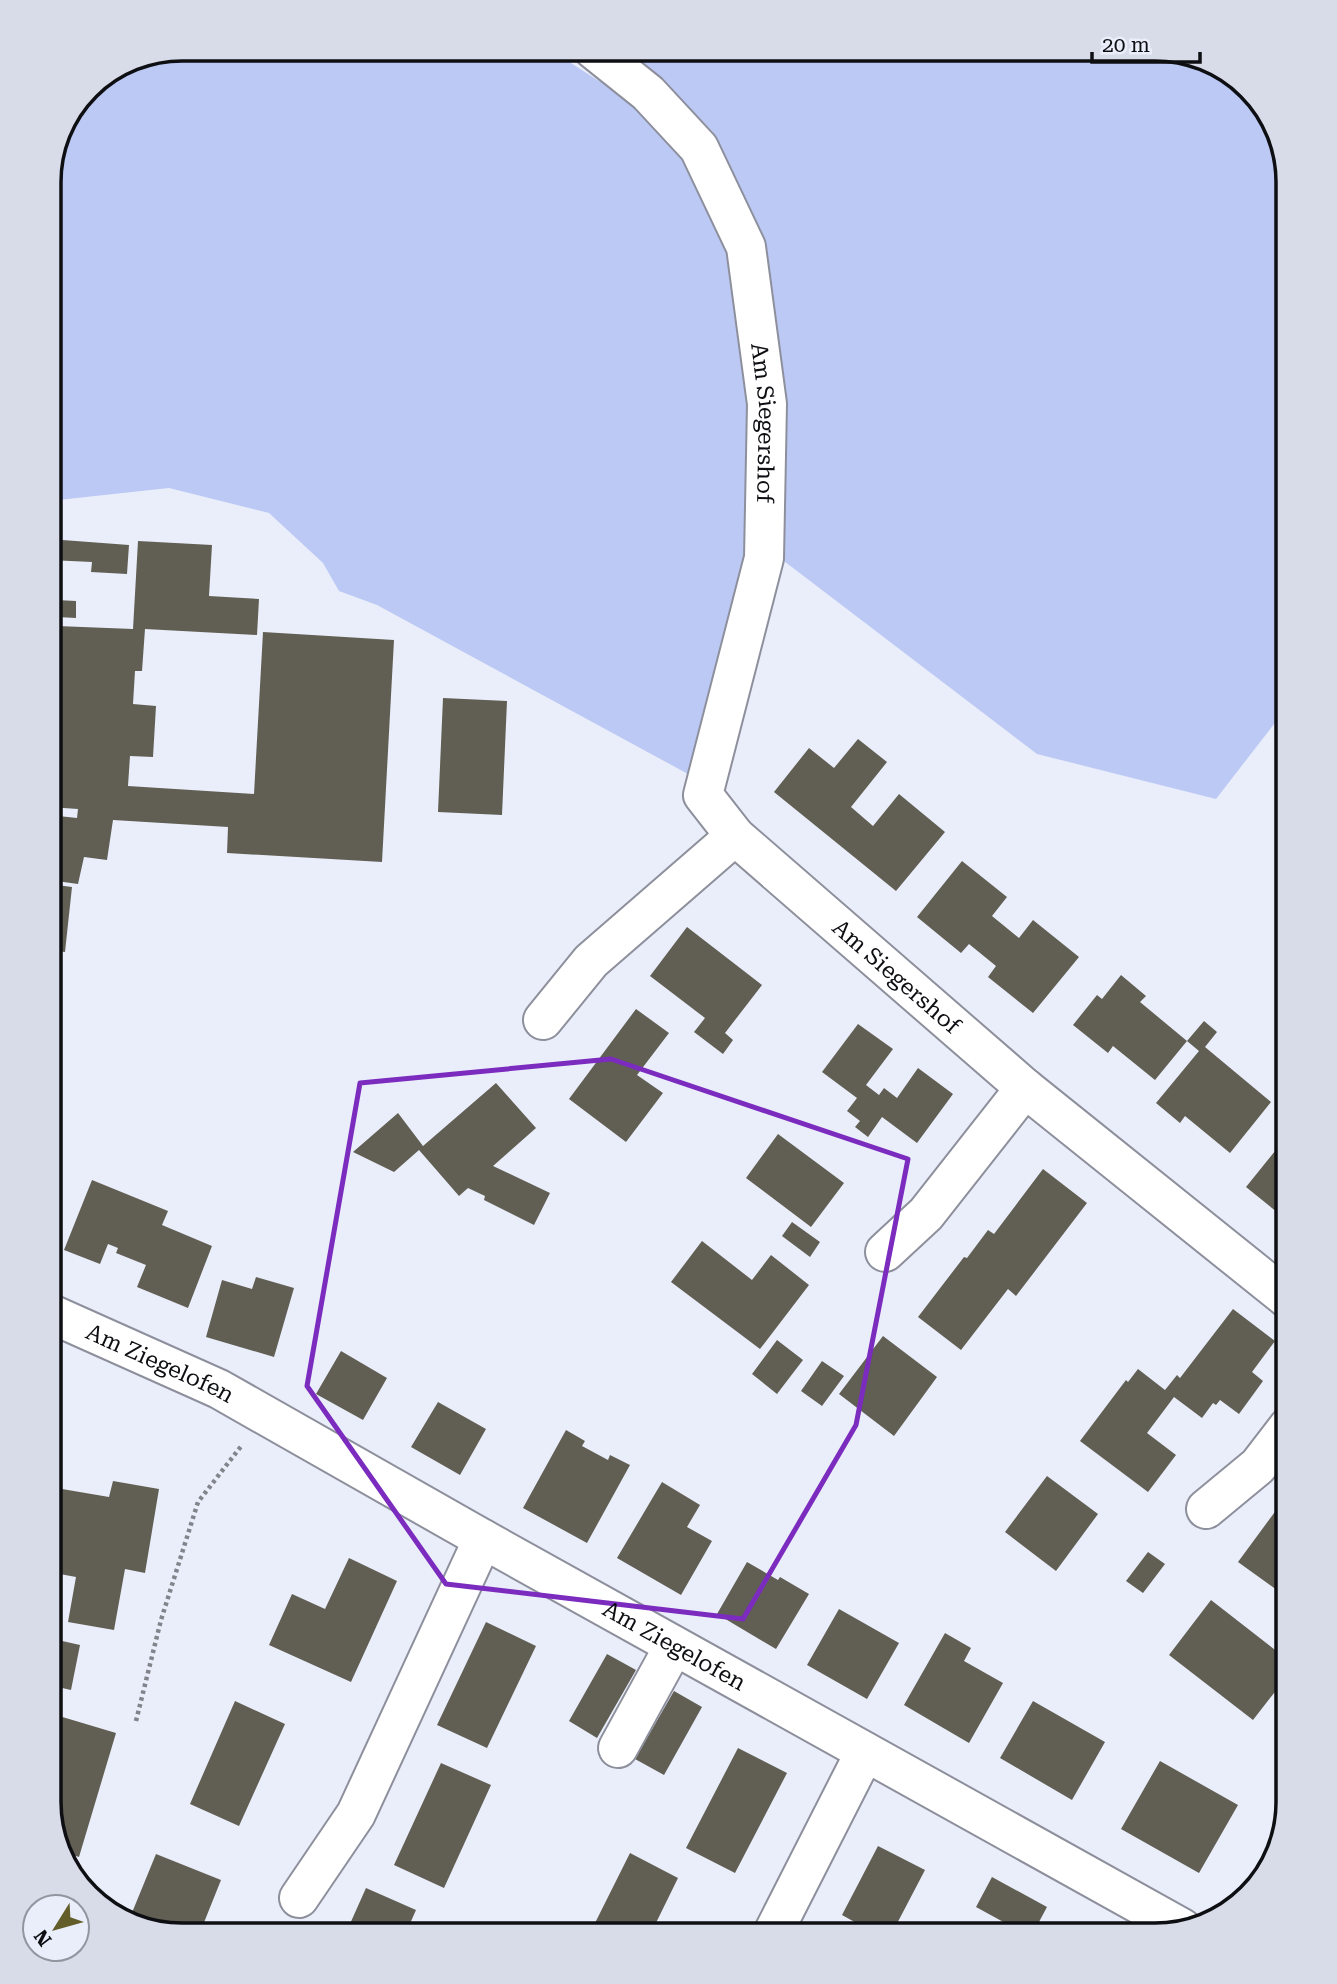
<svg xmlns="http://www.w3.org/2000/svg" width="1337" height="1984" font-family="'Roboto Serif',serif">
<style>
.green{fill:#bcc9f4}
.building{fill:#615f54}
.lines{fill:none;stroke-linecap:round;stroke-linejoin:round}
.minor-casing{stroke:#8d909c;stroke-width:42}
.path{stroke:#82848c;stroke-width:4.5;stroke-dasharray:3.5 3.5;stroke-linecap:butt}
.minor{stroke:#fff;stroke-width:38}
.marked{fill:none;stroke:#7b2cbf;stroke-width:5;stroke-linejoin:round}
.labels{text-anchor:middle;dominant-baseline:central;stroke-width:7;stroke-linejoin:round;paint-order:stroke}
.street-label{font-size:23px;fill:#0e0f13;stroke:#eaeefa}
.rim{fill:none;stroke:#0e0f13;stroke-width:3.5}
</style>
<rect width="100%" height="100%" fill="#eaeefa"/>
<path class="green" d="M183 49H549L635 104 689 157 732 250 752 411 753 558 740 622 688 774 377 605 339 591 323 563 269 513 169 488 49 501V174L88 88 132 59Z
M620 49H1163L1228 71 1270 116 1288 183V706L1216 799 1037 754 780 558 759 245 712 131 643 64Z"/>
<path class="building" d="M49 539 129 545 127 574 91 572 92 562 49 560Z
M138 541 212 545 209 596 259 599 257 635 145 629 142 671H135L133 704 156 706 153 757 130 756 128 786 254 794 263 632 394 640 382 862 227 853 228 827 113 820 107 860 84 857 78 884 49 880V815L77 818 78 809 49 807V698L53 699 55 659H49V646H56L57 626 133 629Z
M57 600 76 601V618L57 617Z
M443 698 507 701 502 815 438 812Z
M858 739 887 762 851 807 873 826 899 794 945 832 896 891 774 792 809 748 834 768Z
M962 861 1007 897 992 916 1019 938 1033 920 1079 957 1033 1013 988 977 996 966 969 944 961 953 917 917Z
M49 884 72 887 65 952 49 950Z
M687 927 762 985 725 1033 733 1040 723 1054 694 1032 705 1018 650 976Z
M49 957 60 960 50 1004H49Z
M1121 975 1146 996 1140 1002 1187 1041 1155 1080 1113 1046 1108 1053 1073 1025 1097 995 1102 999Z
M636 1009 669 1033 637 1075 663 1093 626 1142 569 1099Z
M1204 1021 1217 1032 1205 1047 1271 1102 1230 1153 1185 1116 1180 1123 1156 1103 1199 1051 1187 1041Z
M858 1024 893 1049 866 1085 879 1095 884 1088 897 1098 918 1068 953 1094 917 1143 882 1117 868 1137 855 1127 860 1121 847 1111 857 1098 822 1072Z
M496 1083 536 1128 493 1166 550 1193 534 1225 484 1200 485 1196 468 1188 459 1196 419 1150 394 1172 353 1152 398 1113 423 1146Z
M778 1134 844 1183 811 1227 746 1178Z
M1288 1135V1221L1246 1187Z
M1043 1169 1087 1203 1016 1296 1008 1289 961 1350 918 1317 964 1257 967 1258 988 1230 994 1234Z
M92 1180 168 1211 162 1225 212 1246 188 1308 137 1287 146 1265 116 1253 118 1248 108 1244 100 1264 64 1250Z
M792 1222 820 1242 810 1257 782 1236Z
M702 1241 752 1280 771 1255 809 1285 760 1349 671 1282Z
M256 1277 294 1288 274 1357 206 1337 222 1280 252 1289Z
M1233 1309 1275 1341 1252 1372 1263 1381 1239 1414 1220 1400 1216 1405 1213 1403 1202 1418 1174 1397 1147 1433 1176 1455 1148 1492 1080 1441 1126 1380 1128 1382 1138 1369 1165 1390 1177 1375 1180 1378Z
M883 1336 937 1377 894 1436 839 1394Z
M777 1340 803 1360 777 1394 752 1374Z
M341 1351 387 1378 363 1420 316 1394Z
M822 1361 844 1376 822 1406 801 1391Z
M438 1402 486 1429 460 1475 411 1447Z
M566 1430 585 1441 582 1446 608 1460 610 1455 630 1465 587 1543 523 1508Z
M1047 1476 1098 1514 1056 1571 1005 1532Z
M113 1481 159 1489 145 1573 125 1569 114 1630 68 1622 76 1577 49 1572 52 1528H49V1500L60 1501 62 1489 109 1497Z
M662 1482 700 1505 687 1527 712 1541 681 1595 617 1558Z
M1277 1509 1288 1517V1598L1238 1562Z
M1148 1552 1165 1564 1143 1593 1126 1581Z
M349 1558 397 1581 351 1682 269 1645 292 1594 325 1609Z
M747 1562 778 1580 780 1577 809 1594 776 1649 717 1614Z
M1211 1600 1288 1660V1675L1253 1720 1169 1655Z
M839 1609 899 1643 867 1699 807 1665Z
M486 1622 536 1646 487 1748 437 1725Z
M945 1633 971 1648 964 1661 1003 1683 969 1743 904 1705Z
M49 1638 80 1645 71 1690 49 1685Z
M607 1654 636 1670 597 1738 569 1721Z
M674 1691 702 1707 664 1775 635 1759Z
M235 1701 285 1724 239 1826 190 1804Z
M1033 1701 1105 1742 1072 1800 1000 1758Z
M49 1713 116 1733 79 1857 63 1852 49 1801Z
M738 1748 787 1773 735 1873 686 1848Z
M1160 1761 1238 1805 1199 1873 1121 1829Z
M441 1763 491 1785 444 1888 394 1865Z
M878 1846 925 1870 891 1935H855L860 1925 842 1915Z
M630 1853 678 1878 653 1929 650 1935H589Z
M156 1854 221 1880 199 1935H174L129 1920Z
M992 1877 1047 1907 1032 1935H1027L976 1907Z
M366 1888 416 1910 405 1935H345Z
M1054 1927 1069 1935H1050Z"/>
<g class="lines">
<defs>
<g id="minor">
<path id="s1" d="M593 49 648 93 699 148 746 247 767 404 764 558 703 795 735 836 1025 1088 1288 1299"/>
<path d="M543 1020 591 961 735 836"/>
<path d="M885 1252 926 1214 1025 1088"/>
<path id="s2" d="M49 1313 219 1389 483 1539 1182 1928"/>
<path d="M1206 1509 1258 1466 1288 1427"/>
<path d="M618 1748 674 1646"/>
<path d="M299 1898 356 1814 483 1539"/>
<path d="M772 1935 865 1752"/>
</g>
</defs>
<use href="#minor" class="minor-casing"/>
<path class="path" d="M136 1721 161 1620 198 1502 242 1445"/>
<use href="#minor" class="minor"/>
</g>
<path class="marked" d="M611 1059 908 1159 856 1425 743 1619 446 1584 307 1386 360 1083Z"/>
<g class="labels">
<g class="street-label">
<text stroke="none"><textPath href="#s1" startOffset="432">Am Siegershof</textPath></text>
<text stroke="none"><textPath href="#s1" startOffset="1078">Am Siegershof</textPath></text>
<text stroke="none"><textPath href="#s2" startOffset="122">Am Ziegelofen</textPath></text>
<text stroke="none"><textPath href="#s2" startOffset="709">Am Ziegelofen</textPath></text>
</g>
</g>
<path d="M0 0H1337V1984H0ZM182 61H1155A121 121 0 0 1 1276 182V1802A121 121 0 0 1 1155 1923H182A121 121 0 0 1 61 1802V182A121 121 0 0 1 182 61Z" fill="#d8dce8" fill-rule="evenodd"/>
<path class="rim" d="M182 61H1155A121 121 0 0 1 1276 182V1802A121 121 0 0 1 1155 1923H182A121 121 0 0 1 61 1802V182A121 121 0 0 1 182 61Z"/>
<g transform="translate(56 1928) rotate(233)"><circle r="33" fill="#eaeefa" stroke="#92959e" stroke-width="2"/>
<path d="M0-5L12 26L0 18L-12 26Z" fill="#635d29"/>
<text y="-10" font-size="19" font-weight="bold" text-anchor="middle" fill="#0e0f13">N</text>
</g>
<path d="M1092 52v10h108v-10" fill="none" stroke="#0e0f13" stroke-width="3.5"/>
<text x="1102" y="52" font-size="21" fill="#0e0f13" stroke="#eaeefa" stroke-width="5" paint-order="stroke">20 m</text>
</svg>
